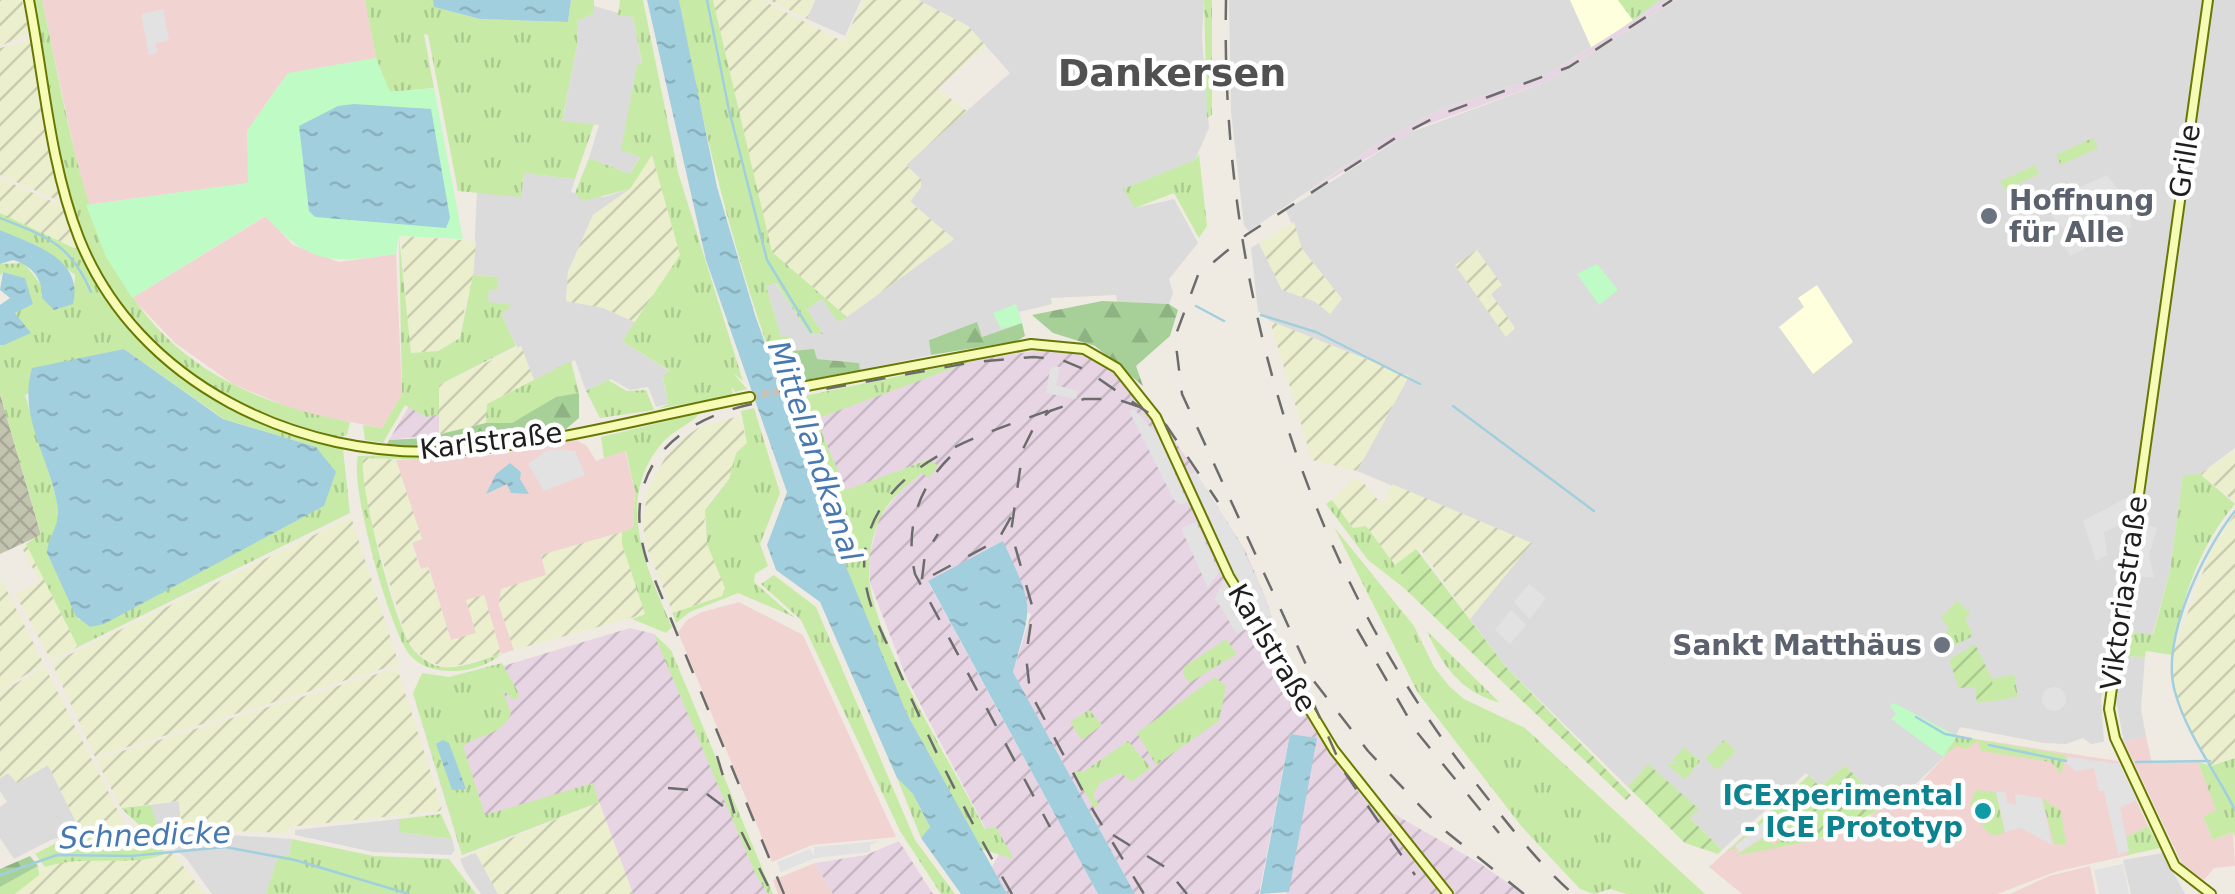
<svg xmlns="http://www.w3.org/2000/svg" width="2235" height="894" font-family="'DejaVu Sans',sans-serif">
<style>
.residential{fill:#dcdbdb}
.commercial{fill:#f1d4d2}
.industrial{fill:url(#industrial-furrows)}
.education{fill:#feffdc}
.railway{fill:#e8d5e4}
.construction{fill:url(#construction-cross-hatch)}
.farmland{fill:url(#farmland-furrows)}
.grass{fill:url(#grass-tufts);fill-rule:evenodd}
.forest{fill:url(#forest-firs)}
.park{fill:#bffbc5}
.garden{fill:url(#garden-furrows)}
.parking{fill:#e2e2e2}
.water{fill:url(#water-ripples)}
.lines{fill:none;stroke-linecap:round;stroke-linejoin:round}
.stream{stroke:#a2cfde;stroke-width:2.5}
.secondary-tunnel{stroke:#c5c2bc;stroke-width:8;stroke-dasharray:8 4;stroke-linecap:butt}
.secondary-casing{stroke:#687802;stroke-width:12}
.secondary{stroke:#f6fbb5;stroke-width:8}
.rail{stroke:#6c6c6c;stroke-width:2.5;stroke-dasharray:20 20;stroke-linecap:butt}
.worship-dot{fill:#6b7280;stroke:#fff;stroke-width:4}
.culture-dot{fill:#0f9aa8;stroke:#fff;stroke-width:4}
.labels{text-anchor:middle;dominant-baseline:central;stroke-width:9;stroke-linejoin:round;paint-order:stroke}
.street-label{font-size:28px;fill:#1e1e1e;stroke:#fff}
.worship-label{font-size:28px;font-weight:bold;fill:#5b616d;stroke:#fff;text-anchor:start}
.culture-label{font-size:28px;font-weight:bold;fill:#0d838f;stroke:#fff;text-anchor:end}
.water-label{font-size:30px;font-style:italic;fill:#4779b0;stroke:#fff}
.district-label{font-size:38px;font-weight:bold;fill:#515151;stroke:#fff}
</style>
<defs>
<pattern id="industrial-furrows" width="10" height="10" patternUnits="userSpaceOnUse" patternTransform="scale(2.5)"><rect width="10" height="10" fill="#e8d5e4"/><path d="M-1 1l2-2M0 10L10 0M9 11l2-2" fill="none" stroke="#c7b6c3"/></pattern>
<pattern id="construction-cross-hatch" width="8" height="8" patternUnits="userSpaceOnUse" patternTransform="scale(2.5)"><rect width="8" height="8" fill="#c3c4af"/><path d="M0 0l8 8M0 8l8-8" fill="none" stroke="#a7a896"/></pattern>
<pattern id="farmland-furrows" width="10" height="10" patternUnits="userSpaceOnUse" patternTransform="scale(2.5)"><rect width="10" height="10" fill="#ebefce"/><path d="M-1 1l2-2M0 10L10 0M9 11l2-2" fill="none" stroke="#c9ccb0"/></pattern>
<pattern id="grass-tufts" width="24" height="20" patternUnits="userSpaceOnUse" patternTransform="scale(2.5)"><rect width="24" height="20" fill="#c7eba7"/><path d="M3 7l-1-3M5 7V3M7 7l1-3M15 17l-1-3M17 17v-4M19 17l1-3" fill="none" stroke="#aac98f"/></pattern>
<pattern id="forest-firs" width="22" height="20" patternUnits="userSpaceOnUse" patternTransform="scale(2.5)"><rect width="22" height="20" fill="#a6d097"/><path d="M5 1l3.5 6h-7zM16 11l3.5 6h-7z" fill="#8eb282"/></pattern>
<pattern id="garden-furrows" width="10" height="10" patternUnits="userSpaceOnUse" patternTransform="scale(2.5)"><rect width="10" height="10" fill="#c7eba7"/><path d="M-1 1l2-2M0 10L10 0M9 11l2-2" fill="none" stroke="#aac98f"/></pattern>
<pattern id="water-ripples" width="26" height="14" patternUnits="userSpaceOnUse" patternTransform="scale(2.5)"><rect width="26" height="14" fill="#a2cfde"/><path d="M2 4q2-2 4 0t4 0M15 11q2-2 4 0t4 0" fill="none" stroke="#8bb1be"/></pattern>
</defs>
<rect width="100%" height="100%" fill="#efebe3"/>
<path class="residential" d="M815 0H861L845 36 807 19Z
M918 0H1204L1202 38 1209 128 1195 160 1135 208 1174 199 1198 243 1169 279 1173 293 1169 304 1117 302 1116 295 1051 298 1052 304 1019 312 1022 323 982 337 976 323 930 339 931 355 860 370 858 363 816 359 814 350 792 351 790 336 781 338 766 286 775 283 808 328 822 333 807 309 822 299 839 322 953 240 910 201 905 165 1010 73 968 26Z
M1229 0H1667L1545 76 1439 110 1382 141 1249 231 1244 226 1231 112Z
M1676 0H2235V448L2200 474 2183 476 2170 571 2152 636 2114 629 2101 699 2104 742 2091 744 2083 738 2066 744 2044 743 1960 727 1947 754 1897 802 1865 787 1845 765 1820 787 1806 773 1722 850 1690 818 1687 801 1648 765 1628 787 1506 667 1470 619 1531 543 1357 471 1409 376 1270 321 1258 311 1251 248 1259 243 1282 290 1314 301 1342 299 1302 249 1286 210 1409 133 1546 82Z
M594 6 633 17 642 64 622 150 640 156 630 174 589 158 599 125 562 122 577 46V21Z
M524 173 575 179 571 192 582 196 604 197 630 189 593 215 568 272 566 300 603 308 635 322 622 341 671 372 663 377 668 404 656 407 648 387 630 390 611 379 586 391 575 360 534 380 500 314 511 306 487 302 489 289 498 277 473 275 477 192 521 196Z
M2120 656 2145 657 2141 709 2146 736 2124 742 2115 696Z
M48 765 81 832 51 840 14 859 0 838V807L7 802 0 791V778L8 773 17 783Z
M179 801 182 832 292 839 289 855 278 858 266 894H212L186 858 156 835 151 805Z
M399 819V832L452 839 455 850 451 855 373 852 295 835V830Z
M476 853 498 894H481L465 871 460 859Z
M2163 853 2185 894H2131L2123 860Z"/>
<path class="commercial" d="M42 0H365L376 58 287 74 247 131 249 183 86 205Z
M266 216 293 245 339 262 396 254 402 394 382 428 302 413 233 384 175 343 132 298Z
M576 440 587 446 596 461 625 450 635 492 633 529 542 555 546 575 499 605 514 650 501 654 484 595 476 633 451 641 429 568 421 569 412 542 421 539 396 460 492 455Z
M739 602 803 635 896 837 812 845 772 862 678 632 687 620 702 612Z
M1957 736 2118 761 2148 826 2126 837 2130 855 2055 872 1997 894H1742L1709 867 1781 801 1816 840 1856 824 1914 789 1947 754Z
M2146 736 2152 763 2198 762 2217 811 2203 817 2213 840 2233 832 2235 866 2214 868 2204 880 2183 866 2124 742Z
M815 863 833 894H778L773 880Z
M2090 866 2096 894H2010L2049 876Z"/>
<path class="industrial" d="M1060 347 1085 350 1134 384 1186 457 1245 550 1266 599 1276 631 1271 636 1323 727 1322 738 1342 771 1441 894H1286L1316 738 1290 734 1259 894H1135L1013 672 1031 614 928 582 1098 894H1007L992 867 999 854 906 677 870 583 869 558 879 518 900 491 922 473 929 459 846 491 815 418 975 360Z
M409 406 426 417 439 414V434L389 440Z
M630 628 654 634 659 642 768 894H633L599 802 462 855 413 693Z
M1389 811 1481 864 1523 894H1454Z
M899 841 933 894H833L815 863 866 855Z"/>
<path class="education" d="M1570 0H1618L1633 20 1592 49Z
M1817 285 1853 342 1813 374 1779 327 1804 307 1798 298Z"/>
<path class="railway" d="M1667 0H1676L1546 82 1420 127 1302 196 1382 141 1439 110 1545 76Z"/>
<path class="construction" d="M0 394 41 535 0 554Z"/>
<path class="farmland" d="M0 0H22L29 34 0 46Z
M713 0H762L844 42 863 0H918L968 26 986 46 938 89 967 111 906 165 921 179V187L910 202 954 239 847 317 772 252Z
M769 0H815L807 19Z
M31 40 59 197 57 200 0 175V48Z
M652 154 680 255 635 322 603 308 566 301 568 272 593 215 630 189Z
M0 178 60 205 68 212 82 252 0 213Z
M1294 222 1302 249 1342 299 1330 314 1314 301 1282 290 1259 243Z
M401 236 476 241 471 299H466L460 338 438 351 410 353Z
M1477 250 1502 285 1491 294 1515 328 1506 337 1455 265Z
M1270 321 1409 376 1357 471 1312 460Z
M521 346 534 380 487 404 486 423 439 434V385Z
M739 416 748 443 736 452 729 479 711 496 703 526 725 587 722 596 673 613 647 548 643 527 647 492 666 456 685 437 698 428Z
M2235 450V502L2200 474Z
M363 457 396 460 422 539 412 543 420 569 428 567 451 640 476 633 466 600 484 595 501 654 448 668 427 661 408 643 365 503 360 477Z
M1353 479 1362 481 1383 506 1392 484 1532 543 1470 619 1419 547 1395 565 1366 527 1353 528 1332 500Z
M2235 514V757L2210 766 2181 711 2173 687 2172 655 2212 548Z
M351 517 399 664 95 757 52 663Z
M622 532 645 614 514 650 499 605 501 589 546 575 541 555Z
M26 544 78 647 51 660 15 594 40 582 21 546Z
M0 577 44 664 0 690Z
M45 667 123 821 120 826 81 832 48 765 17 783 8 773 0 778V692Z
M397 668 442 807 440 811 290 827 287 833 181 829 179 801 121 808 96 759Z
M599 802 633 894H498L476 853 460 859Z
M172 852 205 894H15L41 869 72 858 146 859Z"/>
<path class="grass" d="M32 0H42C89 215 96 373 350 422L347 435C330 442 271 419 253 410 68 320 66 180 32 0Z
M365 0H433L435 7 480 19 568 22 571 0H594V13L577 21V46L562 121 594 124 575 179 524 173 521 197 458 191 428 35 424 34 434 88 389 92 376 58Z
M620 0H643L678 172 743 381 733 373 747 389 735 392 732 387 733 395 657 409 668 404 663 376 670 371 622 341 680 255 652 155 630 189 583 201 575 193 589 158 630 174 640 157 621 150 637 65 642 63 633 17 618 15Z
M679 0H713L772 252 847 317 838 322 822 299 807 309 823 334 809 333 776 283 766 286 781 337 790 336 801 381 781 385C735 259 703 132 679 0Z
M1204 0H1212V115L1207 118Z
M1618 0H1659L1633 20Z
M2093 138 2098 148 2061 165 2056 155Z
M1199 154 1207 226 1199 238 1174 193 1135 208 1123 189 1195 160Z
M2035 165 2039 174 2005 190 2000 181Z
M0 213 82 252 112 306 134 333 189 382 245 414 343 449 350 513 78 647 26 544 41 534 0 394V345L23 326 15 313 27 305 25 278 3 272 0 276V264L24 263 43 287 73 304 75 275 38 246 0 230ZM124 349 224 419 316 447 79 620 47 553 59 528V507L25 395Z
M399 236 411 353 438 351 460 338 473 275 498 277 497 290 489 289 488 302 513 305 501 314 516 346 439 385V414L426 417 405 405 383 443 365 440 363 425 382 428 402 394Z
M975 360 816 419 846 490 930 459 938 466 929 478 922 473C906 486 889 499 880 518 871 537 867 565 870 586 882 654 952 764 985 829L996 827 1014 859 981 849 907 714 864 616 785 400Z
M571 361 579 393 512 423H486L487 404Z
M608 380 627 391 646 390 654 410 600 418 586 391Z
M754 408 780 493 760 544 768 566 755 574 754 582 794 617 738 593 690 612 676 623 673 613 722 596 725 588 707 544 705 510 729 479 736 453 747 443 741 411Z
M700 413C693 423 674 430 664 441 613 498 646 567 672 627L666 633 632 619 645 614 622 544V532L633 528 635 492 626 451 604 458 601 437Z
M548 441 551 444 435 460 363 458C359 489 394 618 410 645 415 653 425 661 434 665 454 673 482 659 501 654 480 674 430 679 410 655 390 632 349 484 358 456L474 453Z
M2200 474 2235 504C2199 546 2181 601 2172 655L2146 651 2145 657 2120 656 2124 631 2153 635 2170 571 2183 475Z
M1332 500 1353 528 1366 526 1409 584 1404 588 1368 560 1326 504Z
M1334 527 1414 626 1434 667 1449 686 1464 699 1525 728 1705 894H1627L1610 889 1594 894 1580 889 1522 827 1418 693Z
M774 575 816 607 915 840 955 894H941L900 831 801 620 761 584Z
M1957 601 1971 614 1965 618 1973 636 1955 645 1943 636 1949 628 1941 618Z
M1427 631 1500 703C1460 691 1443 667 1427 631Z
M654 634 671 650 773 894H768L756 875Z
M1226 639 1237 654 1189 683 1183 674 1184 667Z
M502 663 520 696 514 700 503 690 511 714C499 737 482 733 463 746L485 815 593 783 599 802 462 855 413 693 422 673 449 677Z
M2014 674 2018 697 1994 701 1989 680Z
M1215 677 1226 686 1219 721 1156 765 1137 733Z
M1089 710 1102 725 1082 740 1070 722Z
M1957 736 2066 755 2061 774 2051 762 1981 751 1978 741 1966 749 1956 746 1943 757Z
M1724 740 1736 751 1717 770 1705 759Z
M1128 741 1151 768 1131 782 1121 773 1100 783 1093 795 1099 805 1094 808 1073 771 1083 772Z
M1684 747 1700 761 1685 780 1667 764 1677 763 1672 761Z
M2235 758V838L2233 832 2213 840 2203 817 2216 810 2198 762 2211 766Z
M897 778 913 794 930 827 921 838Z
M1976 790 1996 792 2005 832 1995 836 1986 831 1970 804Z
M2042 798 2061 811 2066 845 2054 844Z
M1781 801 1816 840 1735 856 1766 836 1774 845 1784 837 1786 828 1773 814 1737 848 1726 853Z
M151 805 158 828 140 826 121 808Z
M441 814 452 839 399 832V819Z
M2148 826 2160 848 2128 855 2126 837Z
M125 830 137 833 167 853C133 869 86 853 45 867L35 854 54 844Z
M292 839 374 856 449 859 476 894H266L278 857 289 855Z
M38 866 39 875 15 894H0V887Z"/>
<path class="forest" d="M1102 301 1169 304 1178 310 1170 336 1136 366 1143 386 1095 346 1053 333 1032 315Z
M977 322 982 337 1022 323 1025 336 1017 341 931 355 929 340Z
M814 349 817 359 859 363 860 370 801 381 792 351Z
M579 393V418L566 429 441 447H386L389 440 424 438 486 423H512L556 397Z
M30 856 38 866 0 887V869Z"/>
<path class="park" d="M376 58 390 92 434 88 463 239 399 236 396 254C333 263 311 266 265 216L132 298 106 257 86 205 248 183 247 131 288 73Z
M1597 264 1618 290 1599 305 1577 274Z
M1016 304 1022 323 1001 329 993 313Z
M1894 703 1957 736 1943 757 1891 719 1896 714 1890 706Z"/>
<path class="garden" d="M1416 549 1506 667 1631 795 1626 800 1404 588 1408 583 1395 565Z
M1975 644 1992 679 1994 701 1977 703 1975 687 1959 688 1949 660Z
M1648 764 1699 809 1690 818 1722 850 1718 854 1685 843 1628 787Z
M1845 765 1865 787 1897 802 1816 840 1781 801 1809 775 1820 787Z"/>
<path class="parking" d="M163 9 169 40 156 43 157 53 149 55 141 14Z
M2107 175 2129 204 2131 227 2070 256 2062 241 2064 229 2051 215 2059 211 2054 199Z
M1055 366 1060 367 1056 385 1078 391 1076 399 1046 393 1050 369Z
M1134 409 1159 437 1187 502 1181 505 1174 500 1129 411Z
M549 449 575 451 585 475 544 491 528 464Z
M1195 471 1241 545 1263 593 1271 614 1268 618 1260 617 1242 591 1212 531 1214 527 1188 476Z
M2126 498 2130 500 2127 522 2104 532 2107 555 2096 561 2083 521Z
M1196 522 1219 572 1208 588 1181 528Z
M2138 522 2157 528 2149 555 2154 578 2131 575Z
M1225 578 1260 635 1254 641 1246 629 1237 634 1215 598Z
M1529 584 1546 598 1530 619 1514 602Z
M1511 610 1526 625 1510 644 1495 630Z
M2042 699a12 12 0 1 1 24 0a12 12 0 1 1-24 0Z
M2069 757 2119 764 2137 800 2120 808 2129 851 2118 854 2104 791H2099L2094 768 2077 771 2065 763Z
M1996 792H2005L2007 802 2016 805 2015 794 2042 798 2052 845 2021 828 2005 832Z
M1773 814 1782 824 1740 852 1735 846Z
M879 841 870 845V852L815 858 781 872 777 862 810 849 814 856V847Z
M2123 864 2129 894H2099L2094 870Z"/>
<path class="water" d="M433 0H571L568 22 480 19 434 7Z
M647 0H679L717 187 755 315 833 535 907 714 1007 894H961L921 838 930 827 913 794 897 778 820 602 776 570 767 545 787 492 706 260Z
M354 104 431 109 450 218 446 228 315 217 309 211 299 126 338 106Z
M0 230C35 245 84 259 73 304L54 310 42 298C43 278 31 265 13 260L0 264Z
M3 272 25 278 33 304 15 313 31 333 4 345H0V305L10 298 0 290Z
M124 349 223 419 316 447 336 472 324 506 104 624 90 627 76 616 47 553C48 534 62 526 57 503 48 455 18 416 32 368Z
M510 463 521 472 520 479 529 494 511 493 507 484 486 494 496 474Z
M1003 541C1034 609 1033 601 1013 672L1135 894H1098L928 581Z
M1290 734 1317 738 1289 892 1260 894Z
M443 740 449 743 466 789 452 790 436 744Z"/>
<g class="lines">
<path class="stream" d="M707 0 729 110 767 260 811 332
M0 218C47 237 70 243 91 292
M1196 306 1224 321
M1261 315 1316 332 1420 384
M1453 406 1594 511
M2235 511C2203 551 2160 640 2175 692 2187 735 2215 770 2235 810
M1916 717 1945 734 1971 739
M1989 745 2066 761
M2136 762 2210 761
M0 875 57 855 131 856 225 847 295 860 409 894"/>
<path class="secondary-tunnel" d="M750 397 785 390"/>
<defs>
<path id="secondary" d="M29 0C44 78 50 164 79 238 137 384 299 460 450 451 550 445 651 416 750 397
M2208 0 2109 709 2115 738 2175 866 2211 894
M785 390 1031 344 1084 349 1117 368 1156 417 1229 576 1334 750 1448 894"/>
</defs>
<use href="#secondary" class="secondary-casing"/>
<use href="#secondary" class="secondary"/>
<path class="rail" d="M1226 0C1220 280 1302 566 1478 786 1508 824 1537 862 1573 894
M787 396 974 362 1034 357 1062 360 1086 370 1166 425 1218 502
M752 404C671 422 619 473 647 561L784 894
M1140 407 1116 399H1084L1050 411 1036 423 1023 449 1011 532 1033 609 1026 656 1030 692 1094 812 1144 894
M950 457C917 489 905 530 915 574L1050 827
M933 575 998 540 1011 517
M922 579 925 554 938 534
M1357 629 1416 731 1499 833
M1312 700 1343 770 1415 875
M717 756 738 825 772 894
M668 788 703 791 731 812
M1113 835 1165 867 1187 894
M1012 894C969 820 930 743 896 664 884 636 868 608 865 578 861 547 871 518 891 494 930 447 1003 428 1058 407
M1524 894 1439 826 1368 751 1313 680 1182 394 1175 337 1198 275 1246 235 1397 137 1442 114 1569 67 1672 0"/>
</g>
<g class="worship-dot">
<circle cx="1989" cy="216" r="10"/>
<circle cx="1942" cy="645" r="10"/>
</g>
<circle class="culture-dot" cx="1983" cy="811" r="10"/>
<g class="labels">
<g class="street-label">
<text transform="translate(2185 161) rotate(-81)">Grille</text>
<text transform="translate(491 441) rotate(-7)">Karlstraße</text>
<text transform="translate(2124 593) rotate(-82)">Viktoriastraße</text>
<text transform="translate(1272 648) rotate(59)">Karlstraße</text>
</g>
<g class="worship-label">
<text x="2009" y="200">Hoffnung<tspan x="2009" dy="32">für Alle</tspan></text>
<text x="1922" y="645" text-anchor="end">Sankt Matthäus</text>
</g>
<g class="culture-label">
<text x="1963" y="795">ICExperimental<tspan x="1963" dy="32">- ICE Prototyp</tspan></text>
</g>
<g class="water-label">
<text transform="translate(815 451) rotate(71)">Mittellandkanal</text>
<text transform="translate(145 835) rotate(-2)">Schnedicke</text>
</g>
<g class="district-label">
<text x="1172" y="73">Dankersen</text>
</g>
</g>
</svg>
